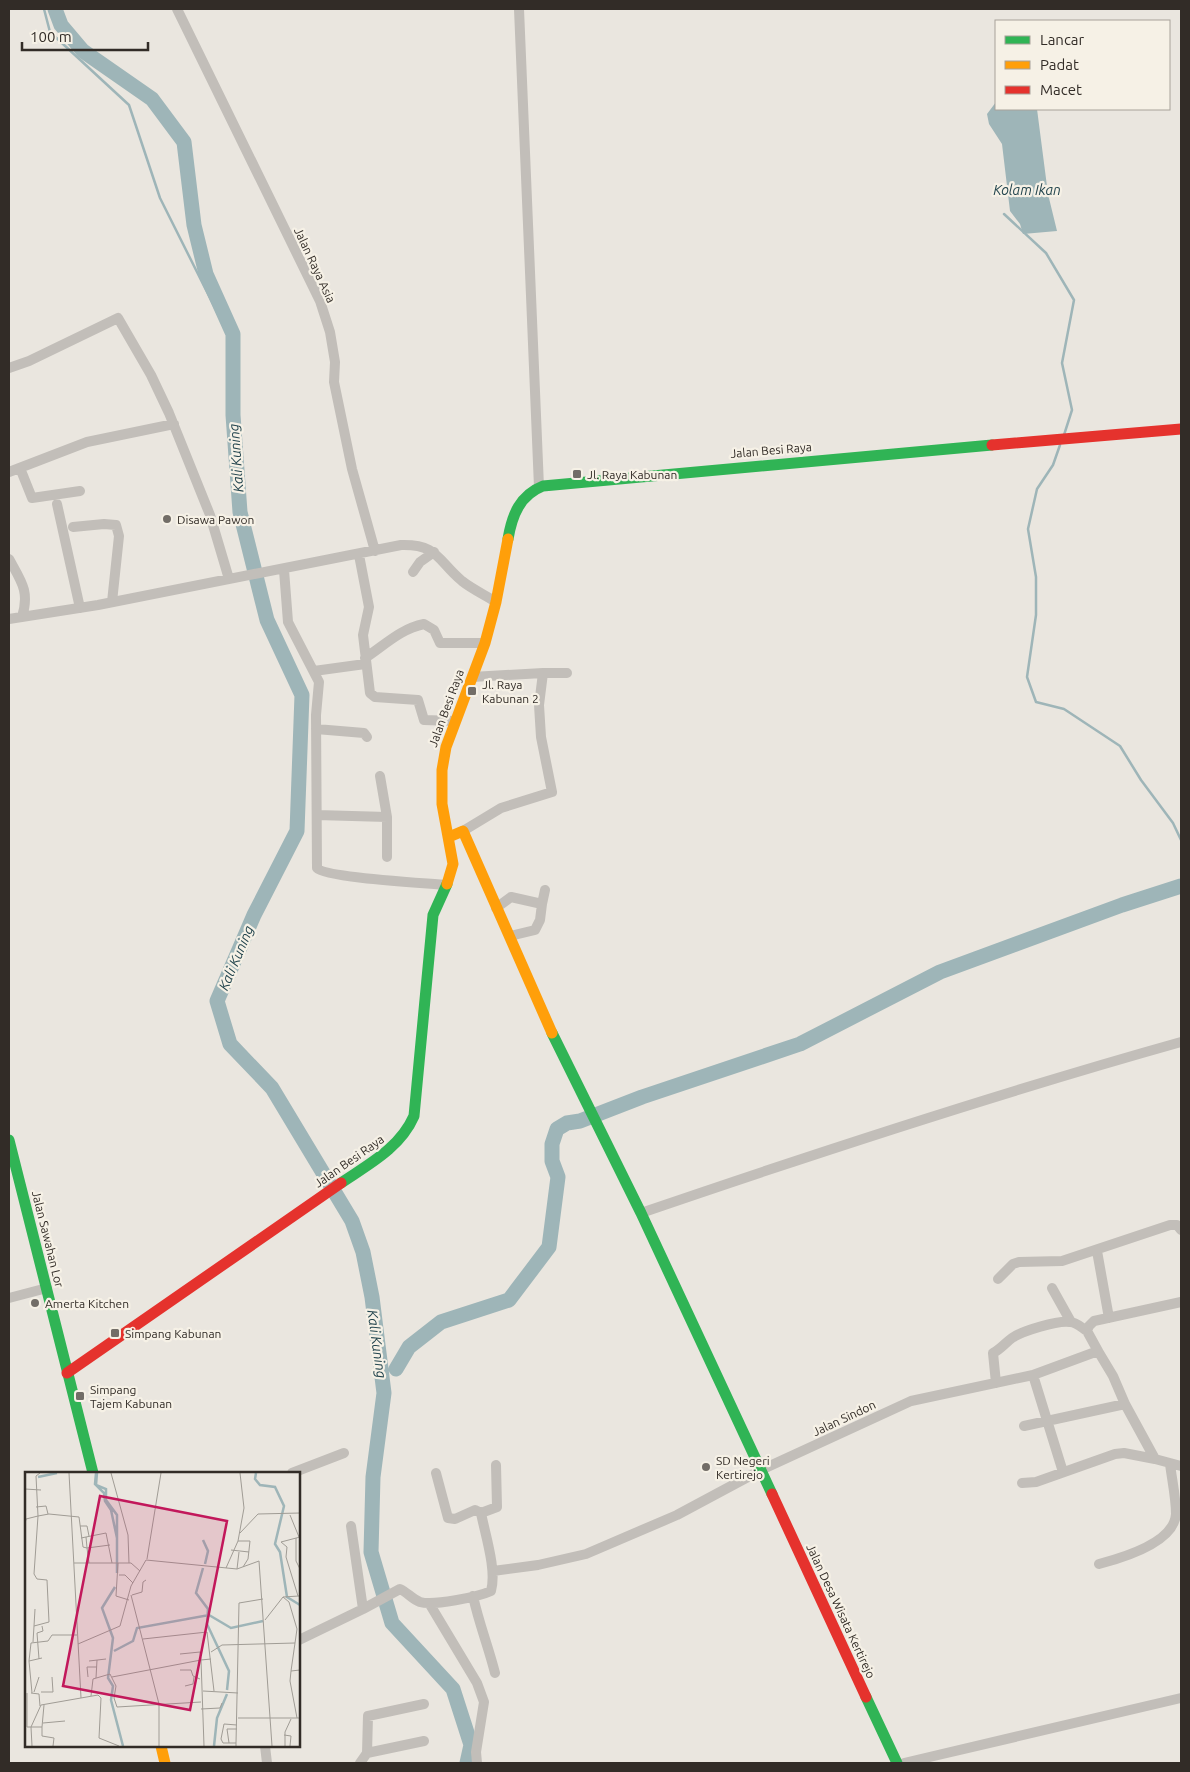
<svg xmlns="http://www.w3.org/2000/svg" width="1190" height="1772" font-family="Ubuntu,sans-serif">
<style>
.water{fill:#9eb5b8}
.lines{fill:none;stroke-linecap:round;stroke-linejoin:round}
.stream{stroke:#9eb5b8;stroke-width:2.5}
.river{stroke:#9eb5b8;stroke-width:15}
.street{stroke:#c2beb9;stroke-width:10}
.fast{stroke:#30b455;stroke-width:11}
.slow{stroke:#ff9f0a;stroke-width:11}
.jam{stroke:#e5322d;stroke-width:11}
.poi-dot{fill:#726d67;stroke:#f6f1e6;stroke-width:2}
.labels{text-anchor:middle;dominant-baseline:central;stroke-width:4.5;stroke-linejoin:round;paint-order:stroke}
.street-label{font-size:12px;fill:#322c27;stroke:#f6f1e6}
.poi-label{font-size:12px;fill:#322c27;stroke:#f6f1e6;text-anchor:start}
.water-label{font-size:14px;font-style:italic;fill:#23454e;stroke:#f6f1e6}
.inset-river{fill:none;stroke:#9eb5b8;stroke-width:2.5}
.inset-road{fill:none;stroke:#a09c95;stroke-width:1}
.view{fill:#c2185b;fill-opacity:0.15;stroke:#c2185b;stroke-width:2.5}
.inset-edge{fill:none;stroke:#322c27;stroke-width:2.5}
</style>
<rect width="100%" height="100%" fill="#eae6df"/>
<path class="water" d="M996 102V109H1037L1048 194 1057 231 1023 234 1020 224 1010 211 1002 144 989 124 987 114Z"/>
<g class="lines">
<path class="stream" d="M44 9 50 32 129 105 160 198 229 336V342
M1004 214 1046 253 1074 300 1062 363 1072 410 1064 435
M1060 445 1053 465 1037 489 1028 529 1036 577V615L1027 677 1036 702 1064 709 1120 746 1141 780 1173 823 1181 840"/>
<path class="river" d="M55 9 61 25 83 51 152 99 184 142 194 225 206 274 233 334V415L240 512 267 620 302 695 297 831 254 915 217 1001 230 1044 272 1088 352 1221 363 1252 372 1297 384 1393 373 1477 371 1552 392 1623 453 1689 471 1745 467 1763
M396 1369 409 1347 441 1322 509 1300 549 1247 558 1177 552 1161V1144L557 1129 567 1123 580 1121 642 1097 800 1044 940 972 1122 905 1181 886"/>
<path class="street" d="M177 9 320 301 330 332 335 362 334 382 352 469 375 551
M519 9 539 487
M9 368 29 361 118 318 151 375 169 413 210 515 229 579
M20 468 32 498 80 491
M9 472 87 442 174 424
M57 504 80 608
M73 527 104 524 116 525 119 536 112 602
M359 555 369 607 363 635 370 693 375 697 418 700 424 720 455 721
M9 559C21 581 30 591 22 617
M284 570 288 622 319 682 316 715 317 868C326 878 427 883 447 885
M413 572 420 562 434 552
M9 619 98 605 401 545C438 544 437 560 462 581 472 589 485 595 496 602
M365 658C385 645 400 629 424 624L434 630 440 643H485
M314 671 365 664
M472 677 543 673
M316 729 364 733 367 737
M380 776 387 817
M317 815 387 817V857
M463 831 501 808 552 792 541 737 539 705 543 673H567
M496 908 511 897 542 904 545 890
M510 936 535 930 540 920 542 904
M641 1213C819 1152 999 1093 1181 1042
M1097 1251 1109 1318
M998 1279 1013 1264 1019 1262 1062 1261 1170 1225H1177L1181 1230
M1052 1288 1071 1322
M9 1298 47 1288
M1098 1351 1113 1376 1125 1404
M1033 1375 1063 1472
M996 1383 993 1353C1001 1349 1005 1343 1012 1338 1022 1331 1058 1320 1070 1322 1076 1322 1082 1328 1087 1331
M1024 1426 1125 1404 1155 1459 1181 1466
M292 1473 344 1453
M436 1473 448 1518 455 1519 475 1510 481 1513 497 1507 496 1465
M1022 1483 1036 1482 1115 1454 1124 1453 1155 1459
M351 1526 363 1609
M1099 1564C1122 1558 1174 1543 1176 1514 1176 1498 1172 1480 1170 1464
M493 1571 538 1565 586 1554 677 1515 761 1470 911 1401 1033 1375 1098 1351 1087 1331 1089 1326 1094 1321 1181 1302
M473 1596C479 1624 488 1645 495 1673
M429 1603 477 1683 484 1702 476 1752 477 1763
M299 1640 363 1609 400 1589C407 1592 412 1599 420 1602 433 1606 478 1597 491 1591 497 1570 485 1534 481 1513
M265 1746 267 1763
M367 1753 368 1716 424 1704
M360 1763 367 1753 424 1741
M904 1763 1181 1698"/>
<path class="fast" d="M508 539C512 515 520 495 543 486L992 445
M552 1033 641 1213 772 1494
M9 1140 93 1473
M341 1183C369 1164 400 1148 414 1116L433 915 447 884
M866 1697 897 1763"/>
<path class="slow" d="M449 837 463 831 552 1033
M447 884 453 864 442 804V770L446 747 485 643 496 602 508 539
M161 1746 165 1763"/>
<path class="jam" d="M992 445 1181 429
M67 1373 341 1183
M772 1494 866 1697"/>
</g>
<g class="poi-dot">
<rect x="572" y="469" width="10" height="10" rx="2.5"/>
<circle cx="167" cy="519" r="5"/>
<rect x="467" y="686" width="10" height="10" rx="2.5"/>
<circle cx="35" cy="1303" r="5"/>
<rect x="110" y="1328" width="10" height="10" rx="2.5"/>
<rect x="75" y="1391" width="10" height="10" rx="2.5"/>
<circle cx="706" cy="1467" r="5"/>
</g>
<g class="labels">
<g class="street-label">
<text transform="translate(315 265) rotate(65)">Jalan Raya Asia</text>
<text transform="translate(771 450) rotate(-5)">Jalan Besi Raya</text>
<text transform="translate(446 708) rotate(-70)">Jalan Besi Raya</text>
<text transform="translate(349 1161) rotate(-35)">Jalan Besi Raya</text>
<text transform="translate(48 1239) rotate(76)">Jalan Sawahan Lor</text>
<text transform="translate(844 1418) rotate(-25)">Jalan Sindon</text>
<text transform="translate(841 1611) rotate(65)">Jalan Desa Wisata Kertirejo</text>
</g>
<g class="poi-label">
<text x="587" y="474">Jl. Raya Kabunan</text>
<text x="177" y="519">Disawa Pawon</text>
<text x="482" y="684">Jl. Raya<tspan x="482" dy="14">Kabunan 2</tspan></text>
<text x="45" y="1303">Amerta Kitchen</text>
<text x="125" y="1333">Simpang Kabunan</text>
<text x="90" y="1389">Simpang<tspan x="90" dy="14">Tajem Kabunan</tspan></text>
<text x="716" y="1460">SD Negeri<tspan x="716" dy="14">Kertirejo</tspan></text>
</g>
<g class="water-label">
<text x="1027" y="190">Kolam Ikan</text>
<text transform="translate(236 458) rotate(-94)">Kali Kuning</text>
<text transform="translate(236 958) rotate(-67)">Kali Kuning</text>
<text transform="translate(377 1344) rotate(82)">Kali Kuning</text>
</g>
</g>
<g transform="translate(25 1472)">
<rect width="275" height="275" fill="#eae6df"/>
<path class="inset-river" d="M71 1 70 12 79 21 80 29 86 38 92 66M72 1 71 13 81 17V28L92 43V101M231 1 230 7 235 13 250 15 259 34 250 72 255 80 262 125 275 133M13 5 32 1M178 68 183 79 180 92M178 96 171 121 183 137 182 152 204 199 202 218M90 115 77 136 88 166 83 206 88 214 86 228 98 274M89 179 108 169 112 156 184 143 206 156 238 149M189 274 192 246 202 222"/>
<path class="inset-road" d="M15 1 11 4 13 44 24 42 54 45 58 75 62 76 64 91M44 1 56 226M86 1 103 63 104 91M0 17 16 18M11 35 21 34 23 42M265 43 274 65M0 52 1 47 13 44 9 102 12 107 22 108 24 150 9 154 8 170M55 54H62L64 64M215 61 233 42 275 41M61 65 62 76 85 73M56 66 81 61 87 91M271 66V89L275 97M213 69H225L223 87 218 95M206 78 224 80M122 87 136 1M49 91H106L115 99M93 91 91 124 104 128M201 96 213 69 219 36 215 1M212 97 214 80M94 103H100L108 111M106 123 134 232V274M107 123 117 120 118 110 121 108M273 124 261 85 262 75 256 70 275 65M258 125 264 130 272 157 266 199 275 198M240 148 258 125 274 124M9 154 10 137M118 167 182 160 189 219M53 172 95 154 106 114 121 88 212 97 234 89 247 274M186 180 197 173 270 171M155 182 175 180 176 188 186 187M14 187 12 161 18 159 17 154M4 189 6 171 23 169 27 163H52M64 189 81 187M155 198H166L168 204 175 207M266 199 265 209 272 246M63 205 62 195H72M87 205 176 188 179 274M71 206 72 188M160 214 168 212 169 205M178 219 213 221M9 220 14 205M16 220H28L27 205M2 221V255H17L19 233M6 221 14 222 15 234M7 221 4 189 17 186M66 224 68 207 85 202 91 214 89 226 92 235 176 230M176 237 195 236 197 231M213 246H275M18 251 40 249M17 255V264L29 266 28 274M259 263 266 264 265 274M204 271 202 257H212M211 271 214 131 238 127M7 274 6 255 16 233 73 223 76 226 74 266 94 274M211 274V271H198L196 267 199 252 212 253M260 274V260L266 247"/>
<path class="view" d="M75 24 202 49 165 238 38 214Z"/>
<rect width="275" height="275" class="inset-edge"/>
</g>
<rect width="1190" height="1772" fill="none" stroke="#322c27" stroke-width="20"/>
<rect x="995" y="20" width="175" height="90" fill="#f6f1e6" stroke="#a8a29a"/>
<rect x="1005" y="36" width="25" height="8" fill="#30b455" stroke="#a8a29a"/>
<text x="1040" y="45" font-size="15" fill="#322c27">Lancar</text>
<rect x="1005" y="61" width="25" height="8" fill="#ff9f0a" stroke="#a8a29a"/>
<text x="1040" y="70" font-size="15" fill="#322c27">Padat</text>
<rect x="1005" y="86" width="25" height="8" fill="#e5322d" stroke="#a8a29a"/>
<text x="1040" y="95" font-size="15" fill="#322c27">Macet</text>
<path d="M22 42v8h126v-8" fill="none" stroke="#322c27" stroke-width="2.5"/>
<text x="30" y="42" font-size="15" fill="#322c27" stroke="#f6f1e6" stroke-width="4" paint-order="stroke">100 m</text>
</svg>
